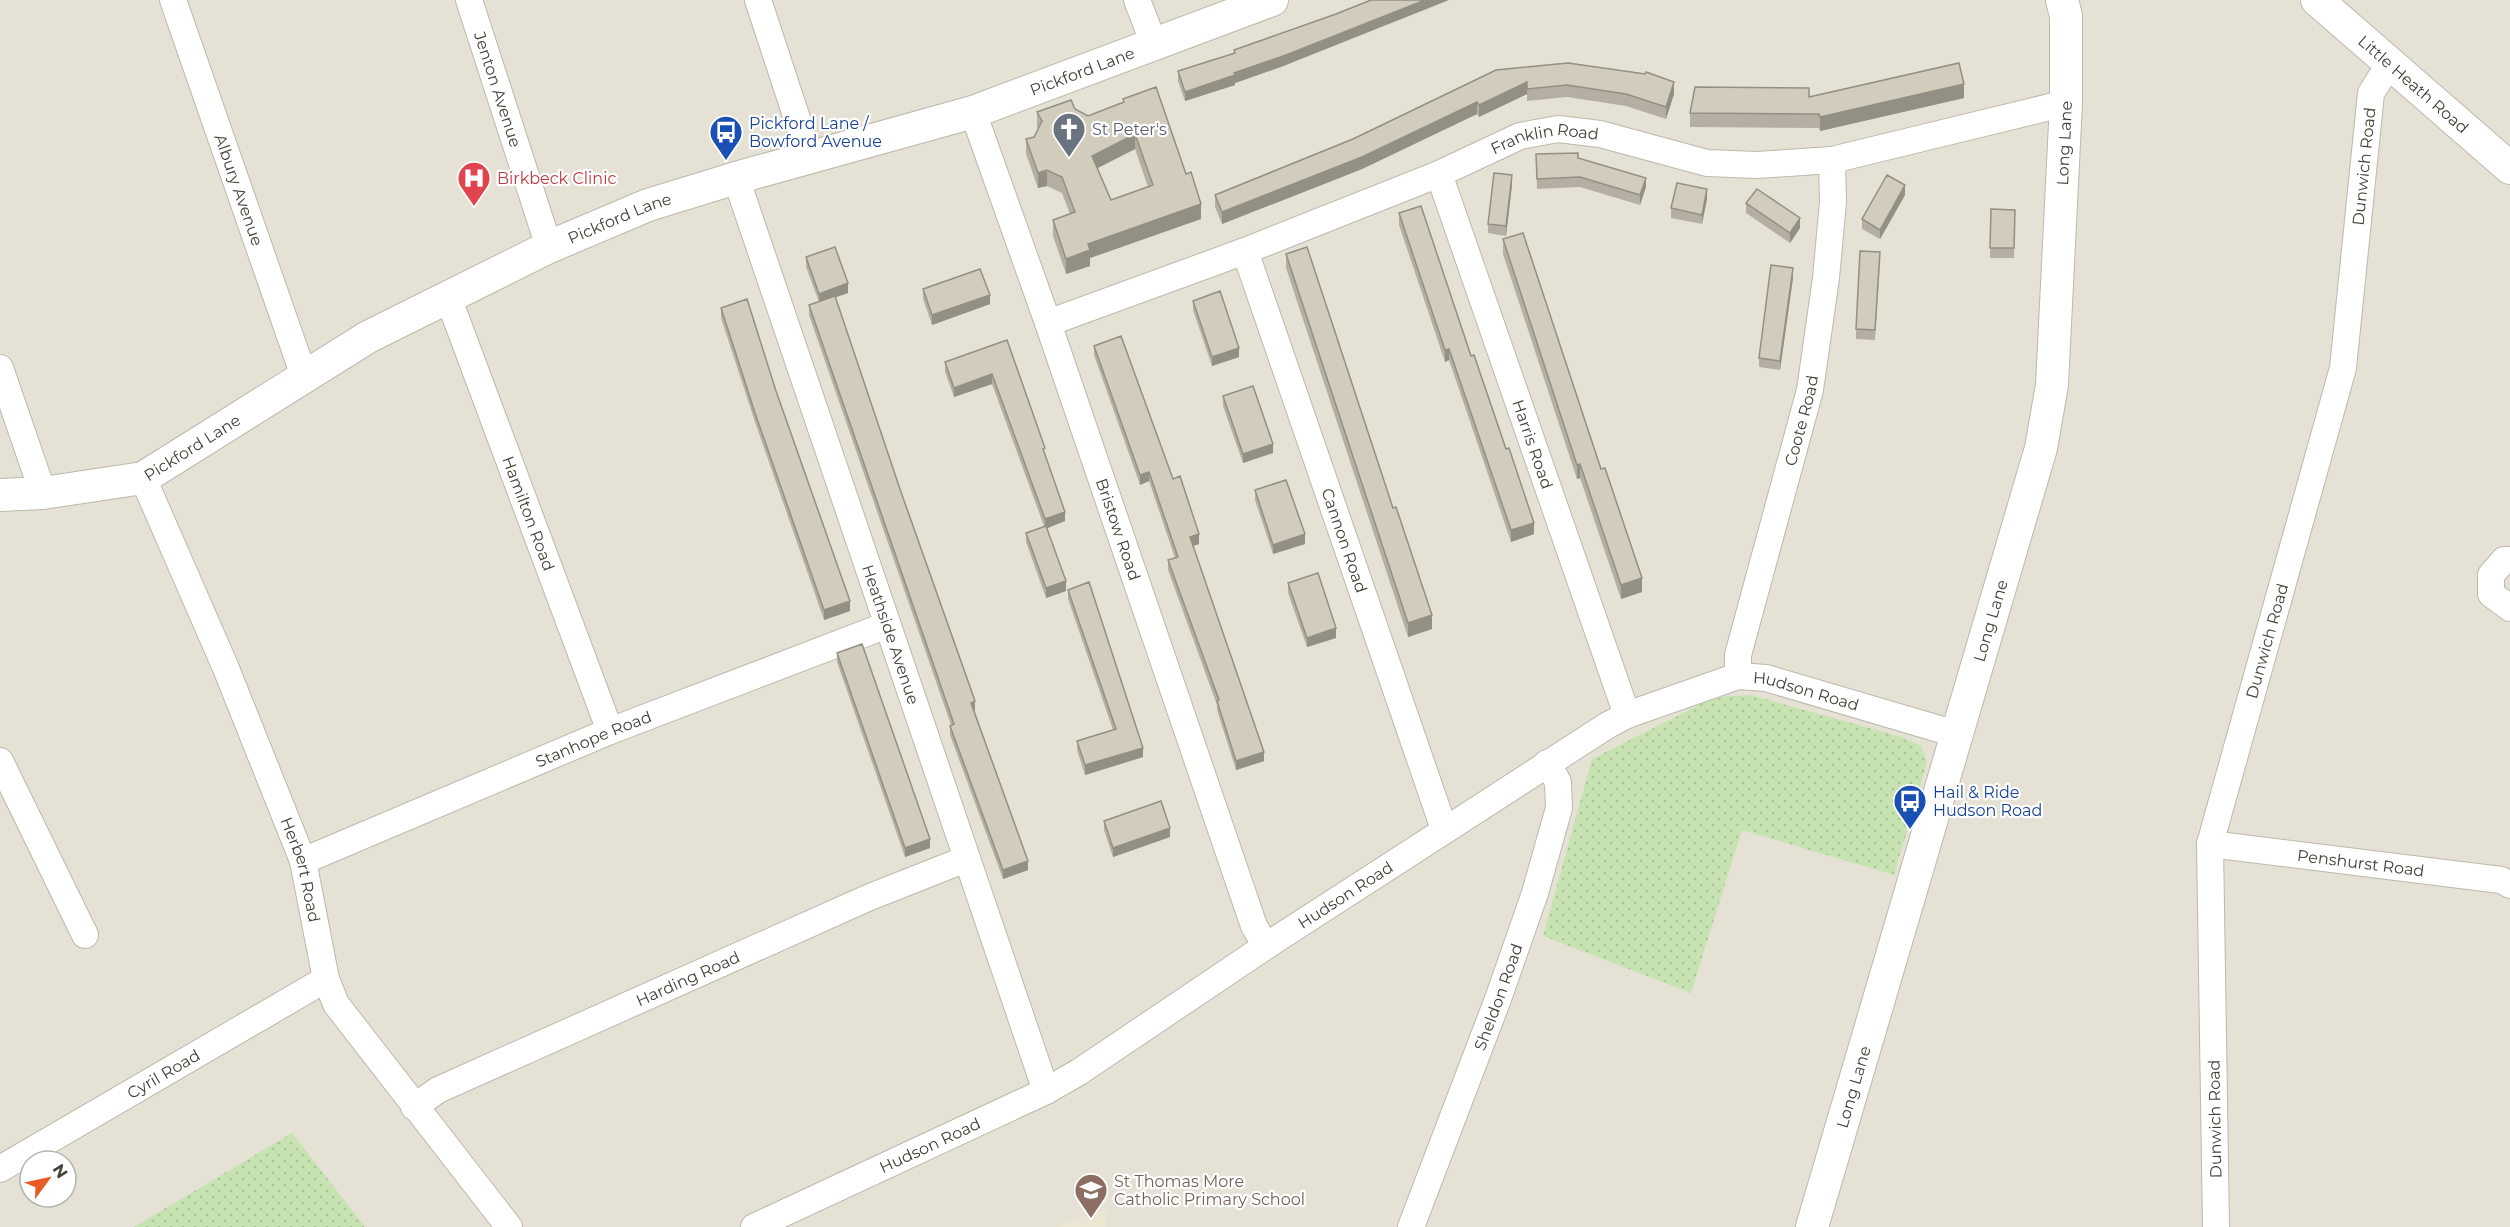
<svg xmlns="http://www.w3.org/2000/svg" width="2510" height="1227" font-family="Montserrat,sans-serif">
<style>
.residential{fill:#e5e2d5;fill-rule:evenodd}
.education{fill:#eae6d1}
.park{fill:url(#park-dots)}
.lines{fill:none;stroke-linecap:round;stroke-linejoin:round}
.minor-casing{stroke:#bcb8aa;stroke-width:28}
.tertiary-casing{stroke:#bcb8aa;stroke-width:34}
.minor{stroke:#fff;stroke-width:26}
.tertiary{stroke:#fff;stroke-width:32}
.wall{fill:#b5afa3;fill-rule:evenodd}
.shaded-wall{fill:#938f84}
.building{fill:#d2ccbd;stroke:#938f84;stroke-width:1.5;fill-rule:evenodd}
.labels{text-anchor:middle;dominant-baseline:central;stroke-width:4.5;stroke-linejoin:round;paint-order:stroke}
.street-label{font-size:16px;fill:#444036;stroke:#fff}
.transit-label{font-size:16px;fill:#164399;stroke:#fff;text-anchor:start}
.worship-label{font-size:16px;fill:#5b616d;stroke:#fff;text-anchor:start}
.health-label{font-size:16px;fill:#be3a42;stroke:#fff;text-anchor:start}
.education-label{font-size:16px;fill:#785e54;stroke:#fff;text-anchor:start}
</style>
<defs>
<pattern id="park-dots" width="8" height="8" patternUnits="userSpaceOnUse" patternTransform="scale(1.5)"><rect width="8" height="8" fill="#c7e3b2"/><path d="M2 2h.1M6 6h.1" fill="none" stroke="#acc49a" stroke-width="1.8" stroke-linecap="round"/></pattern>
</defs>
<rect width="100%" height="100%" fill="#f2efe6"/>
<path class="residential" d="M0 0H2510V1227H0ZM30 1161H66V1197H30Z"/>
<path class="education" d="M1104 1210 1107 1213V1227H1054Z"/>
<path class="park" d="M1751 695 1905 738 1921 746 1927 762 1894 875 1742 830 1691 993 1543 936 1592 759 1705 702 1727 696Z
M292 1133 365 1227H134Z"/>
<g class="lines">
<defs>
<g id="minor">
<path id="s1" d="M173 0 305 379"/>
<path id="s2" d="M469 0 549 247"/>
<path d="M758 0 810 158"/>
<path d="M1137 0 1154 44"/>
<path id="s3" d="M973 112 1048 323 1254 926 1266 946"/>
<path id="s4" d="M1439 174 1627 715"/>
<path id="s5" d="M736 178 1046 1091"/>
<path id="s6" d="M1245 251 1444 829"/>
<path id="s7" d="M448 297 610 731"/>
<path id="s8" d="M1048 323 1245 251 1439 174 1520 136 1558 129 1600 134 1707 163 1757 165 1832 160 2066 103"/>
<path d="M0 368 43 493"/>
<path id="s9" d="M143 478 225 666 303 861 326 979 336 1004 509 1227"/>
<path d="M2510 560H2504L2491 575V594L2510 608"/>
<path id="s10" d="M1738 676V655L1810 390 1826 278 1833 202 1832 160"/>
<path d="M0 761 85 935"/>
<path id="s11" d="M2210 844 2501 880 2510 885"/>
<path id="s12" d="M303 861 610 731 887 625"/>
<path id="s13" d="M414 1107 438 1090 870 897 966 859"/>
<path id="s14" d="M0 1169 326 979"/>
<path id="s15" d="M754 1227 1046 1091 1079 1072 1266 946 1608 725 1627 715 1738 676 1766 678 1956 734"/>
<path id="s16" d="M1411 1227 1498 999 1535 893 1559 808 1558 782 1547 763"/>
<path id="s17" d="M2216 1227 2210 844 2343 368 2371 93 2390 63"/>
</g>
<g id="tertiary">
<path id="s18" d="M2317 0 2510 168"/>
<path id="s19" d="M0 495 43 493 143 478 368 337 549 247 648 205 736 178 973 112 1272 0"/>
<path id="s20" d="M1812 1227 2041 448 2052 385 2066 103V16L2062 0"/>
</g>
</defs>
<use href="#minor" class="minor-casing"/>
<use href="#tertiary" class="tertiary-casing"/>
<use href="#minor" class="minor"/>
<use href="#tertiary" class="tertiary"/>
</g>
<path class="wall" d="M1234 50 1286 65 1235 83V85L1185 101 1178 81V71L1234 54Z
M1496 70 1674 94 1666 119 1626 106 1567 97 1527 101V94L1479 117 1477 114 1362 169 1222 224 1215 207V195L1353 139Z
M1809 97 1964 98 1820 131 1819 128 1690 127V113Z
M1123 99 1201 219 1090 258V266L1066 274 1053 236V220L1070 214 1062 193 1047 186 1038 188 1026 154V139L1034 137 1038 129 1037 127V112L1075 109 1088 116 1123 102ZM1135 149 1148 187 1111 200 1097 168Z
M1536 154 1578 158 1646 187 1640 205 1580 187 1537 189Z
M1512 185 1506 236 1488 233V224Z
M1905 195 1880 239 1862 229V219Z
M1707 199 1702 224 1671 218V208Z
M1746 203 1800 228 1790 243 1746 213Z
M1991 209 2015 210 2014 258H1990Z
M1399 213 1471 356 1506 449 1534 534 1511 542 1449 360 1445 362 1399 225Z
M1503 239 1642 592 1621 599 1580 478 1577 479 1503 254Z
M1286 254 1432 629 1408 637 1286 268Z
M806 257 848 293 835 297 1028 870 1003 879 950 735V726L951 725 809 315V305L819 302 806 267Z
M1880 261 1875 340 1856 339V329Z
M1793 278 1780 370 1759 367V358Z
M923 289 990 304 932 325 923 299Z
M1193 301 1239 357 1212 366 1193 310Z
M721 308 776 391 850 611 824 620 755 422 721 318Z
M1007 340 1045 456 1065 521 1047 528 1066 591 1046 598 1026 542V533L1044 526 992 384 954 397 945 372V362Z
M1094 346 1173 479 1199 544 1193 546 1264 761 1236 770 1217 710V705L1168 570V560L1175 558 1149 481 1140 485 1094 355Z
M1223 396 1273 453 1243 463 1223 406Z
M1255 490 1305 544 1273 554 1255 500Z
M1288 583 1336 638 1307 647 1288 593Z
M1068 590 1143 757 1085 775 1077 750V741L1113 730 1068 599Z
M837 653 930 848 905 857 837 662Z
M1104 821 1170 837 1113 857 1104 830Z"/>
<path class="shaded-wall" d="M1425 0H1449L1286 65 1235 83V85L1185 101V92Z
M1527 82V94L1479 117V105Z
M1674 82V94L1666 119V107Z
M1964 84V98L1820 131V117Z
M1477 102V114L1362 169 1222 224V212Z
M1135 134V149L1092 171V156Z
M1047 170V186L1038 188V173Z
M1512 175V185L1506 236V226Z
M1646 178V187L1640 205V195Z
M1905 185V195L1880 239V230Z
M1707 189V199L1702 224V215Z
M1201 204V219L1090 258V266L1066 274V259L1088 244Z
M1800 218V228L1790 243V233Z
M1793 268V278L1780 370V361Z
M848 283V293L819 303V294Z
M990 295V304L932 325V315Z
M1239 348V357L1212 366V357Z
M1449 349V360L1445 362V350Z
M992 374V384L954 397V388Z
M1273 444V453L1243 463V454Z
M1580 464V478L1577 479V465Z
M1149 472V481L1140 485V475Z
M1065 512V521L1045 529V519Z
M1534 523V534L1511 542V530Z
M1199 534V544L1190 547V537Z
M1305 534V544L1273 554V545Z
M1642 578V592L1621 599V585Z
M1066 581V591L1046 598V588Z
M850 601V611L824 620V610Z
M1432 615V629L1408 637V623Z
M1336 628V638L1307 647V638Z
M975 701V711L971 712V703Z
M1143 748V757L1085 775V765Z
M1264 752V761L1236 770V761Z
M1170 828V837L1113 857V848Z
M930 839V848L905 857V848Z
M1028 861V870L1003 879V870Z"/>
<path class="building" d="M1371 0H1425L1286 55 1234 73 1235 75 1185 92 1178 71 1235 53 1234 50 1336 14Z
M1568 63 1645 74 1646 72 1674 82 1666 107 1626 94 1567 85 1527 89V82L1479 105 1477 102 1362 157 1222 212 1215 195 1353 139 1496 70Z
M1959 63 1964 84 1820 117 1819 114 1690 113 1695 87 1809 88V97Z
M1156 87 1186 174 1191 172 1201 204 1088 244 1090 250 1066 259 1053 220 1075 212 1062 177 1047 170 1038 173 1026 139 1034 137 1042 121 1037 112 1071 100 1075 109 1088 116 1124 102 1123 99ZM1135 134 1153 185 1111 200 1092 156Z
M1578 153V158L1646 178 1640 195 1580 177 1537 179 1536 154Z
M1494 173 1512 175 1506 226 1488 224Z
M1887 175 1905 185 1880 230 1862 219Z
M1677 183 1707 189 1702 215 1671 208Z
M1757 189 1800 218 1790 233 1746 203Z
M1421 206 1471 356 1474 355 1506 449 1509 448 1534 523 1511 530 1449 349 1445 350 1399 213Z
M1991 209 2015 210 2014 248H1990Z
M1523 233 1601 469 1605 468 1642 578 1621 585 1580 464 1577 465 1503 239Z
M835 247 848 283 819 294 806 257Z
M1307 247 1393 508 1396 507 1432 615 1408 623 1286 254Z
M1860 251 1880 252 1875 330 1856 329Z
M1771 265 1793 268 1780 361 1759 358Z
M980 269 990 295 932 315 923 289Z
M1220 291 1239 348 1212 357 1193 301Z
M835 296 901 492 975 701 971 703 1028 861 1003 870 950 726 954 724 809 305Z
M747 299 776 391 850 601 824 610 755 413 721 308Z
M1121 336 1173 479 1180 476 1199 534 1190 537 1264 752 1236 761 1217 701 1219 700 1168 560 1178 557 1149 472 1140 475 1094 346Z
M1007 340 1045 448 1043 449 1065 512 1045 519 992 374 954 388 945 362Z
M1253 386 1273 444 1243 454 1223 396Z
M1286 480 1305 534 1273 545 1255 490Z
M1046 526 1066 581 1046 588 1026 533Z
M1318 573 1336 628 1307 638 1288 583Z
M1089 582 1143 748 1085 765 1077 741 1116 729 1068 590Z
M862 644 930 839 905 848 837 653Z
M1161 801 1170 828 1113 848 1104 821Z"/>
<defs>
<symbol id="church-pin" viewBox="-11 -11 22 30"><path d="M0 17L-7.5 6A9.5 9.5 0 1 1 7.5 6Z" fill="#6b7280" stroke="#fff"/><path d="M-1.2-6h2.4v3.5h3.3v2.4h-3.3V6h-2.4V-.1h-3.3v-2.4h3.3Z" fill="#fff"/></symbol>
<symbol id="bus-pin" viewBox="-11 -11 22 30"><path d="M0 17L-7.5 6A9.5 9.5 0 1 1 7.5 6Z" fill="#1a4fb4" stroke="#fff"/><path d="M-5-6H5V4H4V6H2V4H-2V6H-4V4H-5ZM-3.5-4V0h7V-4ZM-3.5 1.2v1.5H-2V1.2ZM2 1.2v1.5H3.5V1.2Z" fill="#fff"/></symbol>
<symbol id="hospital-pin" viewBox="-11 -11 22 30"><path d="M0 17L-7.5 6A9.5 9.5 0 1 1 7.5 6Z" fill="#e0444e" stroke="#fff"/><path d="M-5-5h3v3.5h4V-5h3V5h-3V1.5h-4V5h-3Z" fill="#fff"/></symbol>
<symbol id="school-pin" viewBox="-11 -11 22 30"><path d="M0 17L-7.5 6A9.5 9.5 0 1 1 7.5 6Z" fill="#8d6e63" stroke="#fff"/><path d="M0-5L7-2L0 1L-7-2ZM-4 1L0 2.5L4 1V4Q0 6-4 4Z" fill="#fff"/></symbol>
</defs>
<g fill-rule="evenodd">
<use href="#church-pin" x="1050" y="110" width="38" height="52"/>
<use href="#bus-pin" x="707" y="113" width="38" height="52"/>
<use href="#hospital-pin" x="455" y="159" width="38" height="52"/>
<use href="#bus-pin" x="1891" y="782" width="38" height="52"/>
<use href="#school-pin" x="1072" y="1171" width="38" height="52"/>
</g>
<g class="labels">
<g class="street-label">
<text stroke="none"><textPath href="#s19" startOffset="1174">Pickford Lane</textPath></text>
<text stroke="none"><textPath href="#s18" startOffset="128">Little Heath Road</textPath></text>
<text stroke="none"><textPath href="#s2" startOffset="94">Jenton Avenue</textPath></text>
<text stroke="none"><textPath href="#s8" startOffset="532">Franklin Road</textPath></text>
<text stroke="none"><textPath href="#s20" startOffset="1118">Long Lane</textPath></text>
<text stroke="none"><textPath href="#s17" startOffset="1080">Dunwich Road</textPath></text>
<text stroke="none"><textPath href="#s1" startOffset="201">Albury Avenue</textPath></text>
<text stroke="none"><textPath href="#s19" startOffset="688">Pickford Lane</textPath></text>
<text stroke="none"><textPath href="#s10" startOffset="264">Coote Road</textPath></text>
<text stroke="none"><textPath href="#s4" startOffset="286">Harris Road</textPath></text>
<text stroke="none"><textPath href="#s19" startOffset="202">Pickford Lane</textPath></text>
<text stroke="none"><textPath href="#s7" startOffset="231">Hamilton Road</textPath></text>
<text stroke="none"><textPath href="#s3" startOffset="442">Bristow Road</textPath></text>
<text stroke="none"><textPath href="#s6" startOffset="306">Cannon Road</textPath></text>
<text stroke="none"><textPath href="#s20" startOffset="632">Long Lane</textPath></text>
<text stroke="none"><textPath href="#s5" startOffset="482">Heathside Avenue</textPath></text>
<text stroke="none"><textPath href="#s17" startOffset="594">Dunwich Road</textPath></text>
<text stroke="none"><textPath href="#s15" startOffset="1202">Hudson Road</textPath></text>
<text stroke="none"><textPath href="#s12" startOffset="315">Stanhope Road</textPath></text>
<text stroke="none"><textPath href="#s11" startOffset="152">Penshurst Road</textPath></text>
<text stroke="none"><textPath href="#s9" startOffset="423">Herbert Road</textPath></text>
<text stroke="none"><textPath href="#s15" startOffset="680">Hudson Road</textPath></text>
<text stroke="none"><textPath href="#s13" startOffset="303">Harding Road</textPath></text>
<text stroke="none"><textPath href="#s16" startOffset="246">Sheldon Road</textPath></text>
<text stroke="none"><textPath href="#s14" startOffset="189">Cyril Road</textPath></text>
<text stroke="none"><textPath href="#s20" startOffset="146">Long Lane</textPath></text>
<text transform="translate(2215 1119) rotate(-91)">Dunwich Road</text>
<text stroke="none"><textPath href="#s15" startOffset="194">Hudson Road</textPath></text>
</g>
<g class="transit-label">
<text x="749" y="123">Pickford Lane /<tspan x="749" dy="18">Bowford Avenue</tspan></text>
<text x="1933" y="792">Hail &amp; Ride<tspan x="1933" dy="18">Hudson Road</tspan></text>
</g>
<g class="worship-label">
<text x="1092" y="129">St Peter's</text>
</g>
<g class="health-label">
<text x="497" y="178">Birkbeck Clinic</text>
</g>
<g class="education-label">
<text x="1114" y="1181">St Thomas More<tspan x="1114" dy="18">Catholic Primary School</tspan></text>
</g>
</g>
<g transform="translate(48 1179) rotate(57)"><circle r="28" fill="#ffffff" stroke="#b4b3af" stroke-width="1.5"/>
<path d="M0-4.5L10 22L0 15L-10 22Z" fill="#e85b27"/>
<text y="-9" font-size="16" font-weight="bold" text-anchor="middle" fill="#444036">N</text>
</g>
</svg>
